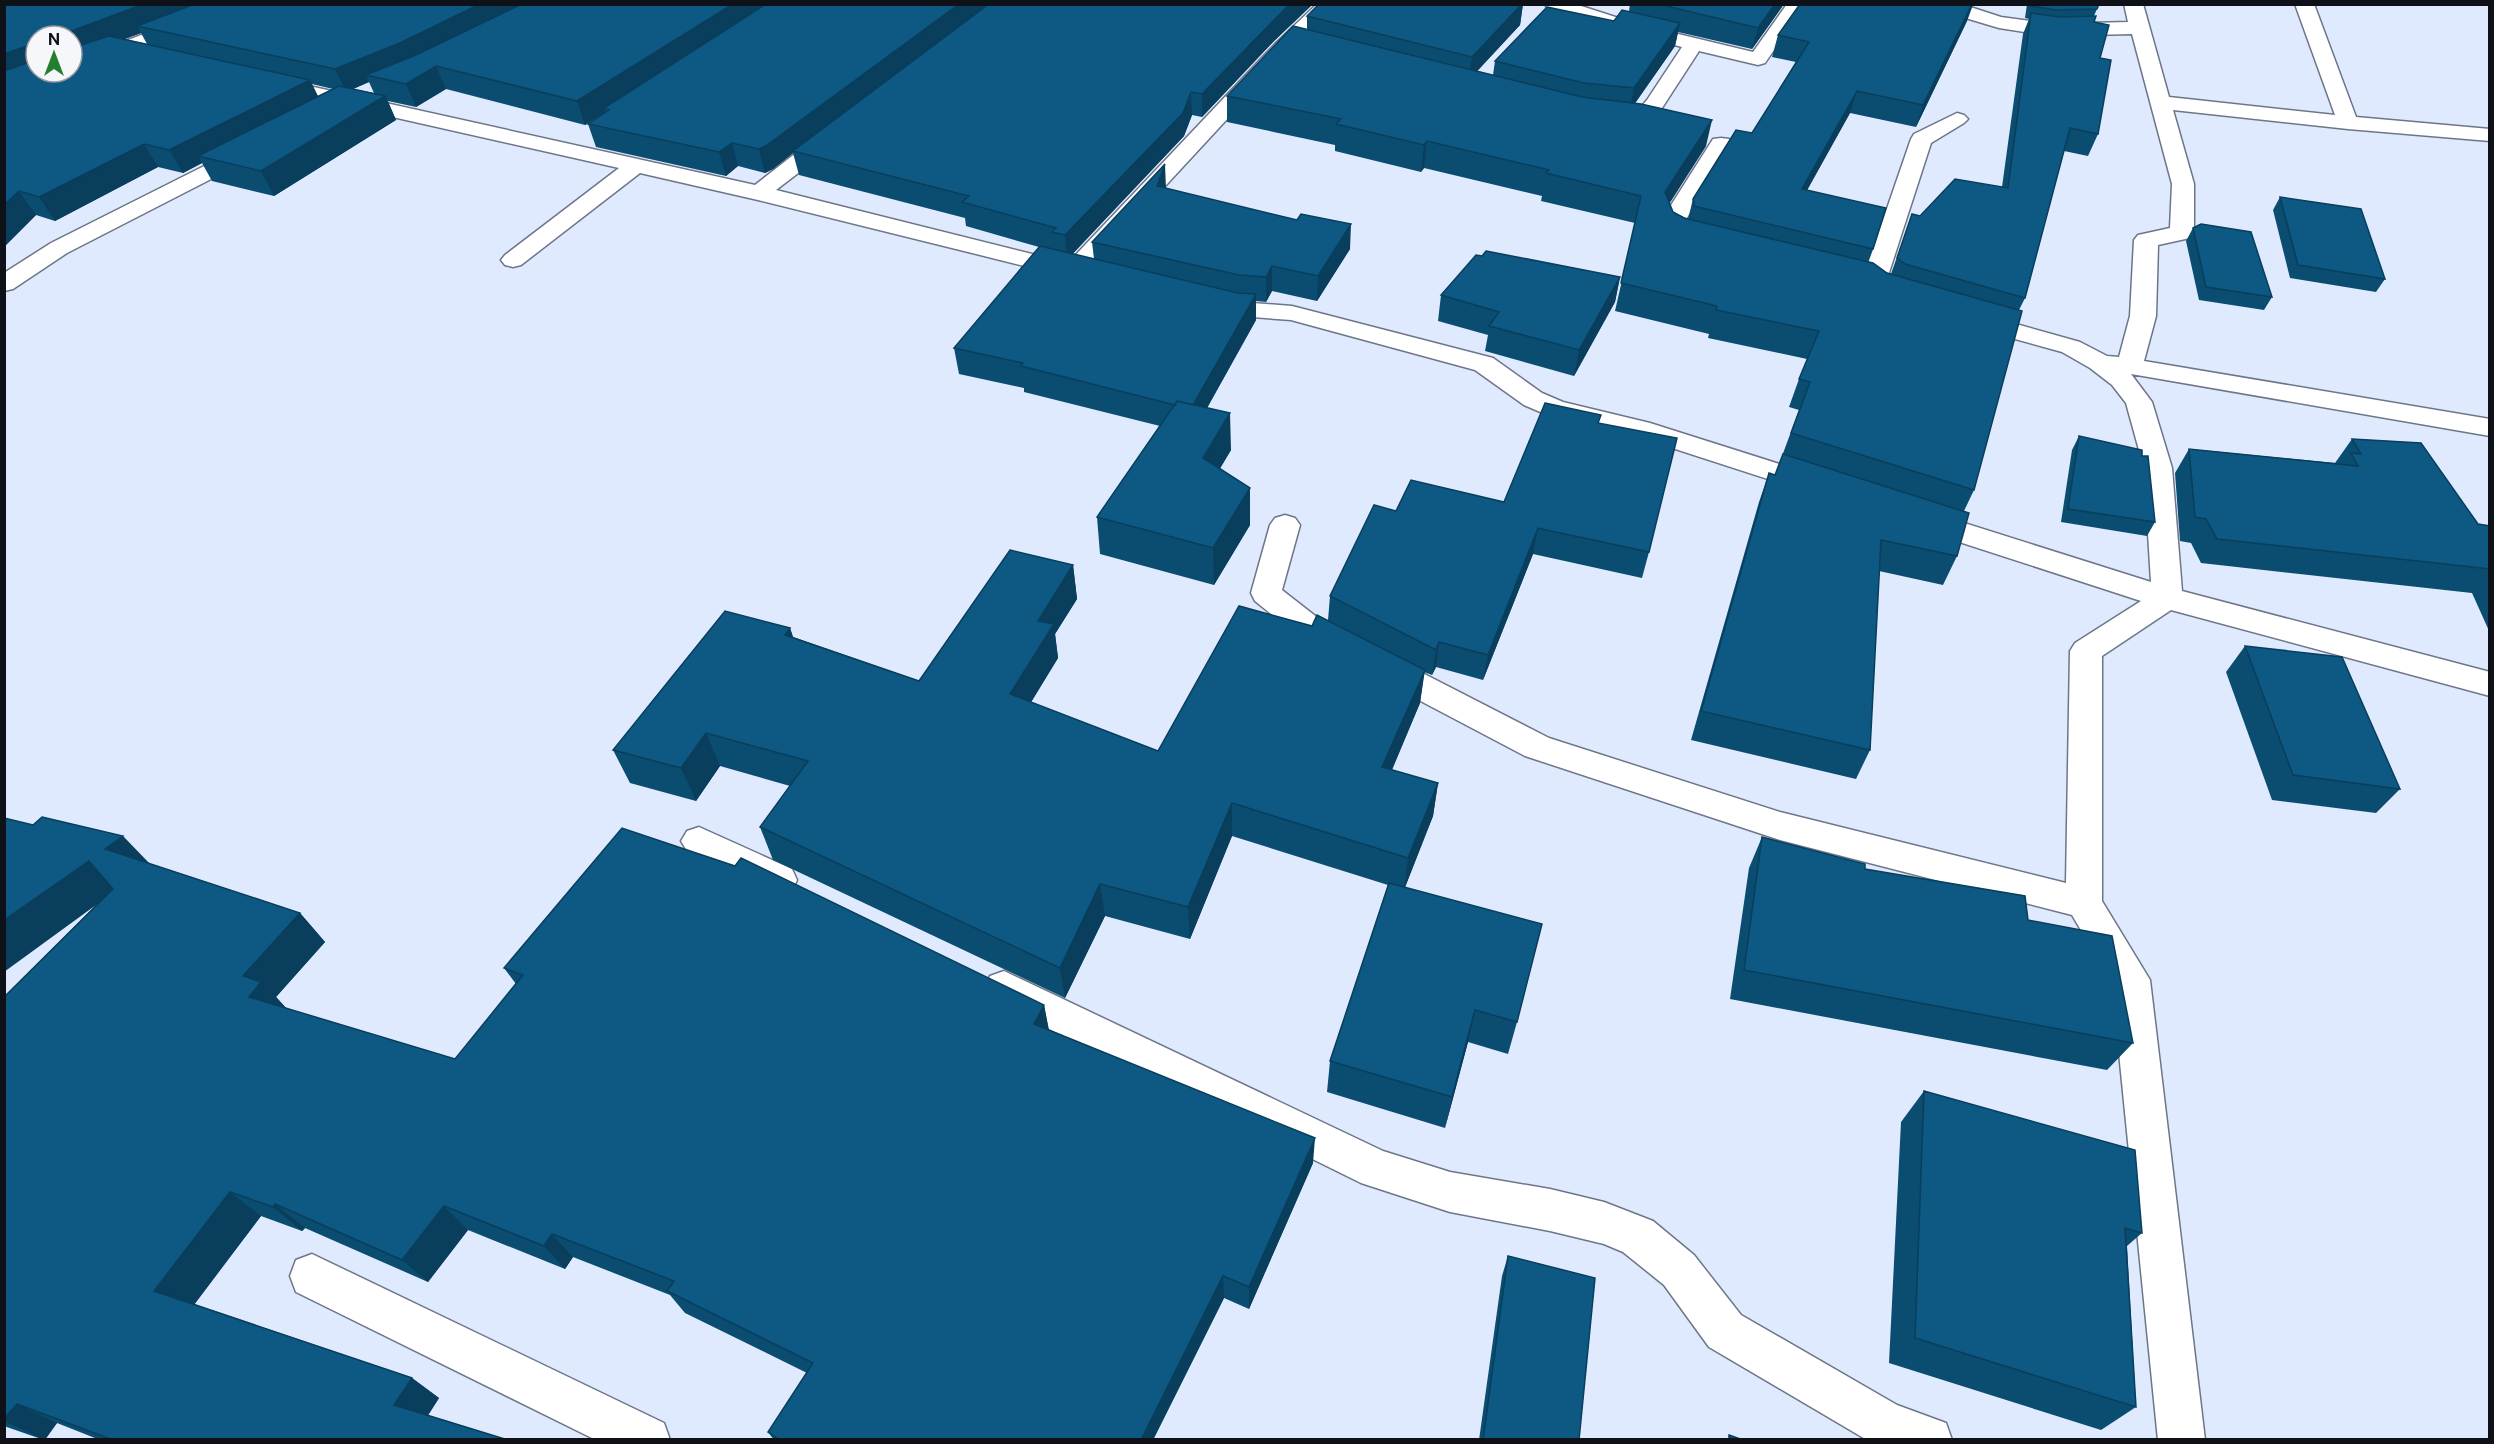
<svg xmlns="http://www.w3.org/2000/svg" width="2494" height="1444" font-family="'Public Sans',sans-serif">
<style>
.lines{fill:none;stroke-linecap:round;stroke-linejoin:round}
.minor-casing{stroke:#6d7688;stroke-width:3}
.minor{fill:#fff;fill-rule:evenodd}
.wall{fill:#0b4d71;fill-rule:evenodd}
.shaded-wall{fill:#093e5c}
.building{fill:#0d5983;stroke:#093e5c;stroke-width:1.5}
</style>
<rect width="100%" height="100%" fill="#e0eafe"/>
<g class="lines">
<defs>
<path id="minor" d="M224 4H252L250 8 79 72 72 74 65 72H72V61Z
M1317 4H1338L1290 51 1082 276 1073 278 758 200 640 173 521 265 513 267 505 265 501 260 505 255 619 168 273 90 266 88 263 84 266 80 273 78 755 185 824 131 832 130 840 131 843 136 840 141 776 190 1068 263 1276 43Z
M1545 4H1575L1634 23 1637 27 1634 31 1627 33 1547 8Z
M1787 4H1806L1765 63 1758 65 1699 51 1662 108 1648 124 1613 127 1606 125 1602 121 1606 117 1635 114 1647 100 1682 47 1667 43 1664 39 1667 35 1674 33 1753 52Z
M1930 4H1961L2001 17 2051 24 2128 22 2124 4H2143L2169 97 2335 115 2295 4H2314L2356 117 2490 129V141L2348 129 2173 110 2194 184V233L2190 238 2158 245 2156 316 2144 361 2490 419V436L2131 374 2152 402 2172 468 2182 591 2490 672V696L2171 610 2102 656V901L2150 980 2205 1440H2158L2112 983 2072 915 1780 840 1525 756 1301 638 1255 601 1251 593 1270 525 1275 518 1285 515 1295 518 1300 525 1282 590 1323 622 1549 738 1780 812 2066 883 2070 651 2075 643 2141 601 1910 526 1905 519 1910 512 1920 509 2151 582 2144 468 2126 403 2112 385 2090 368 2062 352 1964 325 1960 320 1964 315 1973 312 2080 342 2107 356 2119 357 2130 316 2134 240 2138 235 2170 228 2172 184 2132 34 2051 36 1999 28 1932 8Z
M1957 113 1964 115 1968 119 1964 123 1931 143 1886 282 1903 292 1906 297 1903 302C1886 306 1870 298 1861 284L1911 139 1914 134Z
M1721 138 1729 139 1732 144 1685 221 1686 229 1707 237 1711 242 1707 247 1699 249 1667 238 1661 221 1713 139Z
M246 145 254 147 257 152 254 157 67 253 13 289 4 291V273L51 243Z
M1214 296 1239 302 1292 306 1493 358 1542 393 1563 402 1650 423 1830 480 1834 487 1830 494 1820 496 1632 435 1545 414 1524 405 1475 370 1291 320 1239 316 1205 308 1202 303 1205 298Z
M699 827 792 869 797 880 792 891 779 895 766 891 687 851 681 841 687 831Z
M1004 971 1383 1151 1450 1172 1550 1189 1604 1202 1653 1221 1694 1255 1741 1315 1897 1405 1946 1423 1952 1440H1867L1709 1347 1664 1285 1623 1252 1604 1244 1550 1231 1450 1212 1361 1183 990 1000 985 988 990 976Z
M312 1254 664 1423 670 1440H596L296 1292 290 1276 296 1260Z"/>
</defs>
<use href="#minor" class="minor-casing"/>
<use href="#minor" class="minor"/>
</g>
<path class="wall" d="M4 4H1313L1274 41 1202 117 1192 115 1184 136 1072 254 1094 259 1092 242 1166 188 1350 249 1317 301 1272 291 1266 302 1256 301V320L1207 408 1231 450 1220 468 1250 488V525L1214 585 1100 554 1097 517 1160 426 1024 392V388L959 374 954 348 1039 247 966 226 965 218 799 175 793 153 773 169 765 173 738 166 726 176 596 147 588 124 605 112 585 125 446 89 416 107 388 101 396 120 274 196 212 181 202 163 183 173 158 167 55 221 36 215 4 247ZM141 33 147 44 124 39ZM36 36H72V72H36ZM369 82 374 93 353 89ZM312 84 333 89 318 96Z
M1319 4H1523L1520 25 1477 71 1493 75 1495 61 1614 21 1629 11 1630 4H1784L1752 49 1678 32 1675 46 1635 103 1706 146 1669 203 1673 212 1688 219 1693 199 1752 133 1796 62 1772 57 1778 35 1800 4H1975L1974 6 1973 5 1967 21 1916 127 1850 113 1807 190 1873 249 1868 262 1887 273 1891 274 1912 214 1920 216 2002 187 2023 34 2029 19 2025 18 2027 4H2099L2094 16 2100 58 2098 134 2088 156 2064 151 2025 298 2019 310 1974 490 1964 511 1957 556 1943 585 1879 571 1870 750 1856 779 1691 740 1759 502 1769 473 1775 475 1799 410 1789 407 1799 379 1807 359 1708 338 1709 334 1615 311 1635 223 1541 201 1542 196 1424 168 1421 172 1335 151V145L1227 122V96L1307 29V16Z
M2280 197 2385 279 2376 292 2290 278 2273 210Z
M2193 228 2272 297 2264 310 2199 300 2186 241Z
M1482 256 1620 277 1615 302 1574 376 1485 351 1488 335 1438 321 1441 295Z
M1599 423 1649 552 1642 578 1533 554 1483 680 1436 667 1432 675 1424 672 1420 703 1392 770 1438 783 1433 816 1405 887 1517 1022 1508 1054 1468 1042 1445 1128 1327 1092 1330 1061 1388 885 1232 836 1190 939 1105 916 1065 998 773 860 760 827 790 786 720 766 696 801 630 783 613 750 790 628 793 637 919 681 1073 565 1077 599 1055 634 1058 658 1031 702 1158 751 1312 626 1328 620 1330 596 1396 511 1504 502Z
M2079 436 2142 456 2155 522 2147 536 2061 522 2072 450Z
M2352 439 2478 524 2490 526V633L2472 593 2201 563 2191 543 2180 541 2175 473 2189 449 2335 463Z
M2245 646 2400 789 2376 813 2272 800 2226 672Z
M33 825 300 913 325 942 276 997 286 1008 455 1059 516 984 504 968 1044 1005 1049 1030 1313 1163 1249 1309 1224 1298 1153 1440H774L768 1432 807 1373 685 1313 670 1295 573 1257 565 1269 468 1230 428 1282 305 1228 302 1231 261 1216 194 1304 412 1378 439 1398 428 1415 508 1440H100L57 1423 44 1440 4 1426V997L97 904Z
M1762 837 2028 920 2133 1043 2107 1070 1730 999 1749 868Z
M1924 1091 2142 1233 2127 1246 2136 1407 2101 1430 1889 1363 1901 1122Z
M1508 1256 1579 1440H1479L1502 1276Z"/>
<path class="shaded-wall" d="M144 4H216L137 26 141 33 72 59V36H58Z
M480 4H534L379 78 366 75 369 82 346 92 335 69Z
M733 4H774L604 108 605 112 585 125 577 101Z
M959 4H992L793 151V153L773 169 765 173 759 149Z
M1290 4H1313L1274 41 1202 117V94L1275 19Z
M1522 4H1523L1520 25 1469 80 1472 57Z
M1775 4H1784L1752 49 1758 28Z
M1972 4 1967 21 1916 127 1923 105Z
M1680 23 1675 46 1629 112 1634 88Z
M24 47 36 66 4 81V54Z
M436 66 446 89 416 107 406 84Z
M310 80 321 103 198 156 202 163 183 173 169 150Z
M1857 91 1850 113 1795 212 1802 189Z
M1191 92 1192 115 1184 136 1067 260 1065 235Z
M385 96 396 120 274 196 261 171Z
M1712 120 1706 146 1659 220 1665 192Z
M1427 141 1424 168 1421 172 1424 145Z
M732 143 738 166 726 176 719 152Z
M144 144 158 167 55 221 39 197Z
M1165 164 1166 189 1157 186Z
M19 191 36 215 4 247V205Z
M1351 224 1350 249 1317 301 1318 276Z
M1272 266V291L1266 302V277Z
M1620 277 1615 302 1574 376 1579 350Z
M1256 294V320L1192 435 1191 409Z
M1230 413 1231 450 1205 494 1203 458Z
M1250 488V525L1214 585 1213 548Z
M1538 528 1533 554 1483 680 1488 655Z
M1073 565 1077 599 1055 634 1058 658 1016 727 1010 694 1038 621Z
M790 628 801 661 785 635Z
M1439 642 1436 667 1432 675 1436 650Z
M1425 670 1420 703 1379 800 1382 767Z
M706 733 720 766 696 801 681 768Z
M1438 783 1433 816 1404 890 1408 858Z
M1232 803V836L1190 939 1188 907Z
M123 836 151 865 105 849Z
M89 861 118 889 4 972V920Z
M1100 884 1105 916 1065 998 1060 968Z
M300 913 325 942 276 997 288 1010 249 997 243 976Z
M1044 1005 1049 1032 1034 1024Z
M1475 1010 1468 1042 1445 1128 1452 1097Z
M1315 1138 1313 1163 1249 1309V1287Z
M230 1192 261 1216 188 1313 154 1291Z
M275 1204 305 1228 302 1231 273 1207Z
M444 1206 468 1230 428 1282 402 1260Z
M552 1234 573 1257 565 1269 544 1246Z
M1223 1276 1224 1298 1153 1440H1141Z
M412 1378 439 1398 422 1425 394 1405Z
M17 1404 57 1423 45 1440 4 1421V1419Z"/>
<path class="building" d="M4 4H144L58 36H36V47H24L4 54Z
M195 4H480L400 43 335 69 137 26Z
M522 4H733L577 101 436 66 406 84 366 75 416 55Z
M766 4H959L767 145 759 149 732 143 719 152 588 124 609 110 604 108Z
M989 4H1290L1275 19 1202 94 1191 92 1183 113 1065 235 1052 232 1056 228 962 202 969 196 793 151Z
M1319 4H1522L1472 57 1307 16Z
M1658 4H1775L1758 28Z
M1800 4H1972L1923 105 1857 91 1802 189 1886 208 1873 249 1694 206 1693 199 1736 130 1752 133 1809 42 1778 35Z
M2030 4H2099L2097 9 2056 10 2030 6Z
M1547 7 1614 21 1622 10 1680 23 1634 88 1584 83 1495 61Z
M2031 13 2060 17 2096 16 2094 22 2109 25 2100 58 2111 60 2098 134 2070 128 2025 298 1905 264 1897 258 1912 214 1920 216 1955 179 2008 188Z
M1293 26 1582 97 1641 104 1712 120 1665 192 1673 212 1684 218 1873 263 1887 273 2022 311 1974 490 1791 433 1810 382 1799 379 1819 331 1716 310 1717 306 1621 283 1641 196 1546 173 1549 170 1427 141 1424 145 1336 124 1341 119 1227 96Z
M109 36 310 80 169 150 144 144 39 197 19 191 4 205V71L36 60V72H72V48Z
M339 86 385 96 261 171 198 156Z
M1165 164 1157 186 1297 220 1301 214 1351 224 1318 276 1272 266 1266 277 1239 275 1092 242Z
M2280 197 2361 209 2385 279 2298 265Z
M2201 224 2251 232 2272 297 2206 287 2193 228Z
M1040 246 1238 293 1256 294 1193 405 1177 401 1175 405 1021 366 1023 363 954 348Z
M1486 251 1620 277 1579 350 1489 326 1499 312 1441 295 1476 255 1482 256Z
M1177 401 1230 413 1203 458 1250 488 1213 548 1097 517Z
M1545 403 1601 415 1598 423 1677 438 1649 552 1538 528 1488 655 1439 642 1436 650 1330 596 1374 505 1396 511 1411 480 1504 502Z
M2079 436 2142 450V456H2148L2155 522 2068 509Z
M2352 439 2421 443 2478 524 2490 526V569L2217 539 2206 519 2195 517 2189 449 2358 466 2351 453 2361 454Z
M1783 454 1969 513 1957 556 1881 540 1870 750 1701 711 1769 473 1775 475Z
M1010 550 1073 565 1038 621 1054 624 1010 694 1158 751 1239 606 1312 626 1317 615 1425 670 1382 767 1438 783 1408 858 1232 803 1188 907 1100 884 1060 968 760 827 808 761 706 733 681 768 613 750 725 611 790 628 785 635 919 681Z
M2245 646 2342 657 2400 789 2293 775Z
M42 817 123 836 105 849 300 913 243 976 261 982 249 997 455 1059 523 975 504 968 622 828 735 866 741 858 1044 1005 1034 1024 1315 1138 1249 1287 1223 1276 1141 1440H780L768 1432 813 1363 667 1291 674 1281 552 1234 544 1246 444 1206 402 1260 275 1204 273 1207 230 1192 154 1291 412 1378 394 1405 508 1440H113L17 1404 4 1419V997L113 889 89 861 4 920V818L33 825Z
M1762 837 1865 864V869L2025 896 2028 920 2112 936 2133 1043 1744 970Z
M1389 883 1542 924 1517 1022 1475 1010 1452 1097 1330 1061Z
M1924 1091 2135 1150 2142 1233 2125 1228 2136 1407 1915 1338Z
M1508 1256 1595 1278 1579 1440H1483Z
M1729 1435 1743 1440H1729Z"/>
<rect width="2494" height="1444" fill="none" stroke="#0e1118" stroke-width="12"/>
<g transform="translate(54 54)"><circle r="28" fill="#f5f7fb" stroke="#999ba0" stroke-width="1.5"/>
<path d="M0-4.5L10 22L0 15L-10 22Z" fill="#237e2e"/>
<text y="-9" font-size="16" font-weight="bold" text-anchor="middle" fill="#0e1118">N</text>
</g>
</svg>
